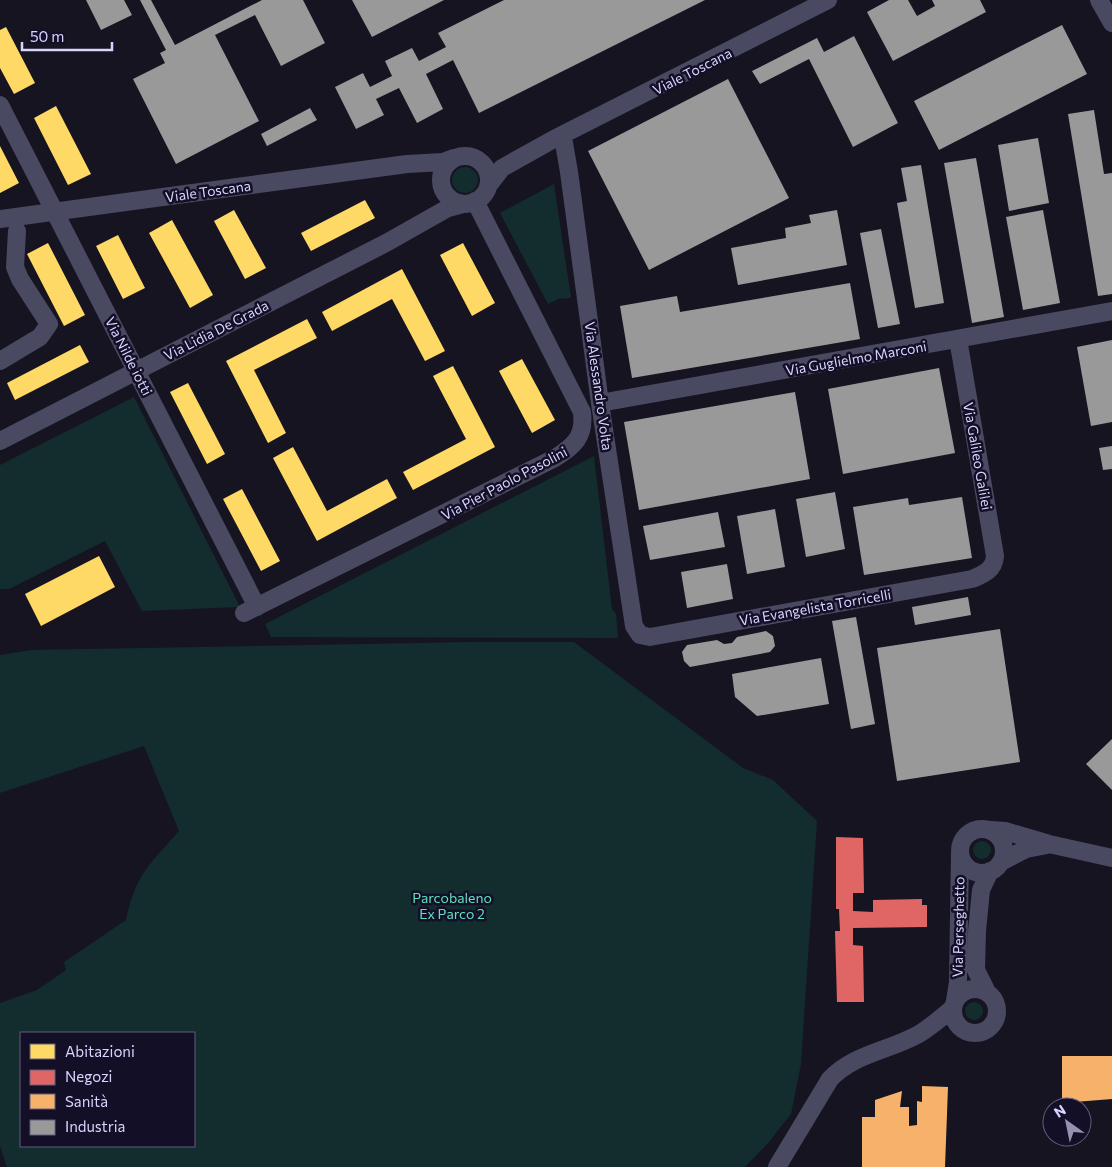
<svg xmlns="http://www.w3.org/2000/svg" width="1112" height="1167" font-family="Commissioner,sans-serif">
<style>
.green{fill:#132c2d;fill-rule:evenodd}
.homes{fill:#ffd966}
.shops{fill:#e06666}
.health{fill:#f6b26b}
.industry{fill:#999}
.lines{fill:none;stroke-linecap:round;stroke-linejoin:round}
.minor{stroke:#4a4962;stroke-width:18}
.labels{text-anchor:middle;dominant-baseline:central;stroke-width:5;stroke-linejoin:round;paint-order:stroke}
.street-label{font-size:14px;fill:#d9d4ff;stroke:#130f26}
.park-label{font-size:14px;fill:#5fe0c0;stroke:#130f26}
</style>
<rect width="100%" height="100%" fill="#161421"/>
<path class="green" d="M452 180a13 13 0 1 1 26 0a13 13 0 1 1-26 0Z
M554 184 571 298 558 299 548 304 500 213Z
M134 397 240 607 142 611 105 541 9 589H0V465Z
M594 456 612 609 616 614 618 638 271 637 265 624Z
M469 642H574L743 768 773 780 817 821 801 1064 791 1114 769 1142 745 1167H7L0 1146V1003L37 990 66 970 64 962 126 920C136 874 149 865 179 831L144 746 0 793V655L31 650ZM21 1033H194V1146H21Z
M973 850a9 9 0 1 1 18 0a9 9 0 1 1-18 0Z
M965 1011a9 9 0 1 1 18 0a9 9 0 1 1-18 0Z"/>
<path class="homes" d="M6 27 35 83 14 94 0 68V30Z
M56 106 91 174 68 185 34 118Z
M0 146 19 183 0 193Z
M365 200 375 218 311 251 301 233Z
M234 210 266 268 245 279 214 221Z
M172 220 213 295 190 308 149 233Z
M118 235 145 288 123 299 96 246Z
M48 243 85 315 64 326 27 254Z
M463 243 495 303 472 316 440 255Z
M402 269 445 351 425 361 392 299 332 331 322 312Z
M307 319 317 338 254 370 286 433 268 443 226 361Z
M80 345 89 362 15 400 7 383Z
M522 359 555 420 532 433 499 371Z
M453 366 495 447 413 490 403 472 466 439 433 376Z
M188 383 225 454 207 464 170 392Z
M293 447 327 511 387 479 397 498 317 541 273 458Z
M242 489 280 561 261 571 223 499Z
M99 556 115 587 41 626 25 594Z"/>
<path class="shops" d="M836 837 863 838 864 893H853V911L873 912V900L922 899V905H927V927L853 928V945L863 946 864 1002H837L835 931H840L839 909H836Z"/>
<path class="health" d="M1062 1056H1112V1099L1062 1103Z
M922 1086 948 1087 945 1167H862V1117H875V1100L902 1091 900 1107H909V1126L917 1125V1101L922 1102Z"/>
<path class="industry" d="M86 0H124L132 15 101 30Z
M140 0H151L175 45 262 0H303L325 43 281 66 255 15 215 35 259 121 176 164 133 79 165 63 160 53 166 50Z
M352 0H444L372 37Z
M504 0H705L479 113 453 60 426 74 443 109 417 123 399 88 376 99 384 115 356 129 335 87 363 73 370 87 392 76 385 61 412 48 419 61 446 47 438 33Z
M889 0H908L917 16 935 6 932 0H980L986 12 893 61 867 12Z
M1062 25 1087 74 939 150 914 101Z
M854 36 898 123 853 147 809 59 760 84 752 71 817 38 824 52Z
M728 79 789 198 649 270 588 151Z
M310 108 317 120 267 146 261 134Z
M1094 110 1104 174 1112 173V294L1098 296 1068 114Z
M1038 138 1049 203 1009 211 998 145Z
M976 158 1004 317 972 323 944 163Z
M921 165 944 303 915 308 897 203 907 201 901 168Z
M837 210 847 265 738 285 731 248 786 238 785 228 811 223 809 215Z
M1043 210 1060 303 1023 310 1006 217Z
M881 229 900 324 878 328 860 233Z
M850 283 860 339 632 378 620 306 677 296 680 312Z
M1112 340V422L1091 426 1077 347Z
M939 368 955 453 843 474 828 389Z
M795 392 810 479 639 510 624 422Z
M1112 446V469L1103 470 1099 448Z
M835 492 845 549 806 557 796 499Z
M962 497 972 558 864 575 853 507 908 498 909 505Z
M775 509 785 567 747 574 737 516Z
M718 512 725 547 650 560 643 526Z
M727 564 733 599 687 608 681 572Z
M968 597 971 615 915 625 912 607Z
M856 617 875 724 851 729 832 621Z
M1000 629 1020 762 897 781 877 648Z
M766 631 773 636 775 646 770 652 690 667 684 661 682 652 687 645 717 640 724 644 732 643 737 637Z
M821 658 829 704 757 716 735 697 732 674Z
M1112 739V790L1086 764Z"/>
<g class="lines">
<path class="minor" d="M1099 0 1112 23
M0 105 257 607
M560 137 564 143 569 172 600 403 634 626 640 635 650 637 972 579C984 574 994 570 995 556L958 339
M441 180a24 24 0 1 1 48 0a24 24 0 1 1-48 0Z
M488 186 502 168 554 139 828 0
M0 219 407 164 443 162 454 158
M0 361 40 337 49 324 20 279 15 267 17 231
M600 403 1112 311
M0 441 386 243 448 208 463 204
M244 613 555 458C574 446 585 437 582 412L475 201
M960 851a22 22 0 1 1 44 0a22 22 0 1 1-44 0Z
M991 830 1005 831 1049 844 1112 858
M1001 862 1026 849 1047 845
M953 1011a22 22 0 1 1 44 0a22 22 0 1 1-44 0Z
M987 992 976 970 977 931 981 890 990 871
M955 1001 958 982 960 853
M777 1167 830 1079C855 1053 889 1051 919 1034 931 1027 942 1017 953 1008"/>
</g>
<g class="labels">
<g class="street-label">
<text transform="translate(692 71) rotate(-27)">Viale Toscana</text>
<text transform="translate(208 191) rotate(-8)">Viale Toscana</text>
<text transform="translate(216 330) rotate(-27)">Via Lidia De Grada</text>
<text transform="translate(129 356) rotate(63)">Via Nilde iotti</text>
<text transform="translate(856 358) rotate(-10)">Via Guglielmo Marconi</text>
<text transform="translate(599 386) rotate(82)">Via Alessandro Volta</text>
<text transform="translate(978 456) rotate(80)">Via Galileo Galilei</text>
<text transform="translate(504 483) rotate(-28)">Via Pier Paolo Pasolini</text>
<text transform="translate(815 607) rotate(-10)">Via Evangelista Torricelli</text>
<text transform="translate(958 927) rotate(-89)">Via Perseghetto</text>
</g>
<g class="park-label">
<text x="452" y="897">Parcobaleno<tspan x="452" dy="16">Ex Parco 2</tspan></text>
</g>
</g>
<rect x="20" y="1032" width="175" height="115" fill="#130f26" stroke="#625e7d"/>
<rect x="30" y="1044" width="25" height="15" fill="#ffd966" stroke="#625e7d"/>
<text x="65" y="1057" font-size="15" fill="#d9d4ff">Abitazioni</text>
<rect x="30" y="1070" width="25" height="15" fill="#e06666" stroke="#625e7d"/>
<text x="65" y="1082" font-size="15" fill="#d9d4ff">Negozi</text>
<rect x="30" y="1094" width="25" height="15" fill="#f6b26b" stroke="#625e7d"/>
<text x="65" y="1107" font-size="15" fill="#d9d4ff">Sanità</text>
<rect x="30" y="1120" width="25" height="15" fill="#999999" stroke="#625e7d"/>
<text x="65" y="1132" font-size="15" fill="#d9d4ff">Industria</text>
<g transform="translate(1067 1122) rotate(327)"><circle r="24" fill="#130f26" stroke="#625e7d"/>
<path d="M0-4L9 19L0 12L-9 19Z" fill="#9591b1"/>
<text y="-8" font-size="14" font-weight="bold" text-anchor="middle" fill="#d9d4ff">N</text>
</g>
<path d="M22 42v8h90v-8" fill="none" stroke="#d9d4ff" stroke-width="2.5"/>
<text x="30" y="42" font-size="15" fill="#d9d4ff" stroke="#130f26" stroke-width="4" paint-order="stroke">50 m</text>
</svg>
